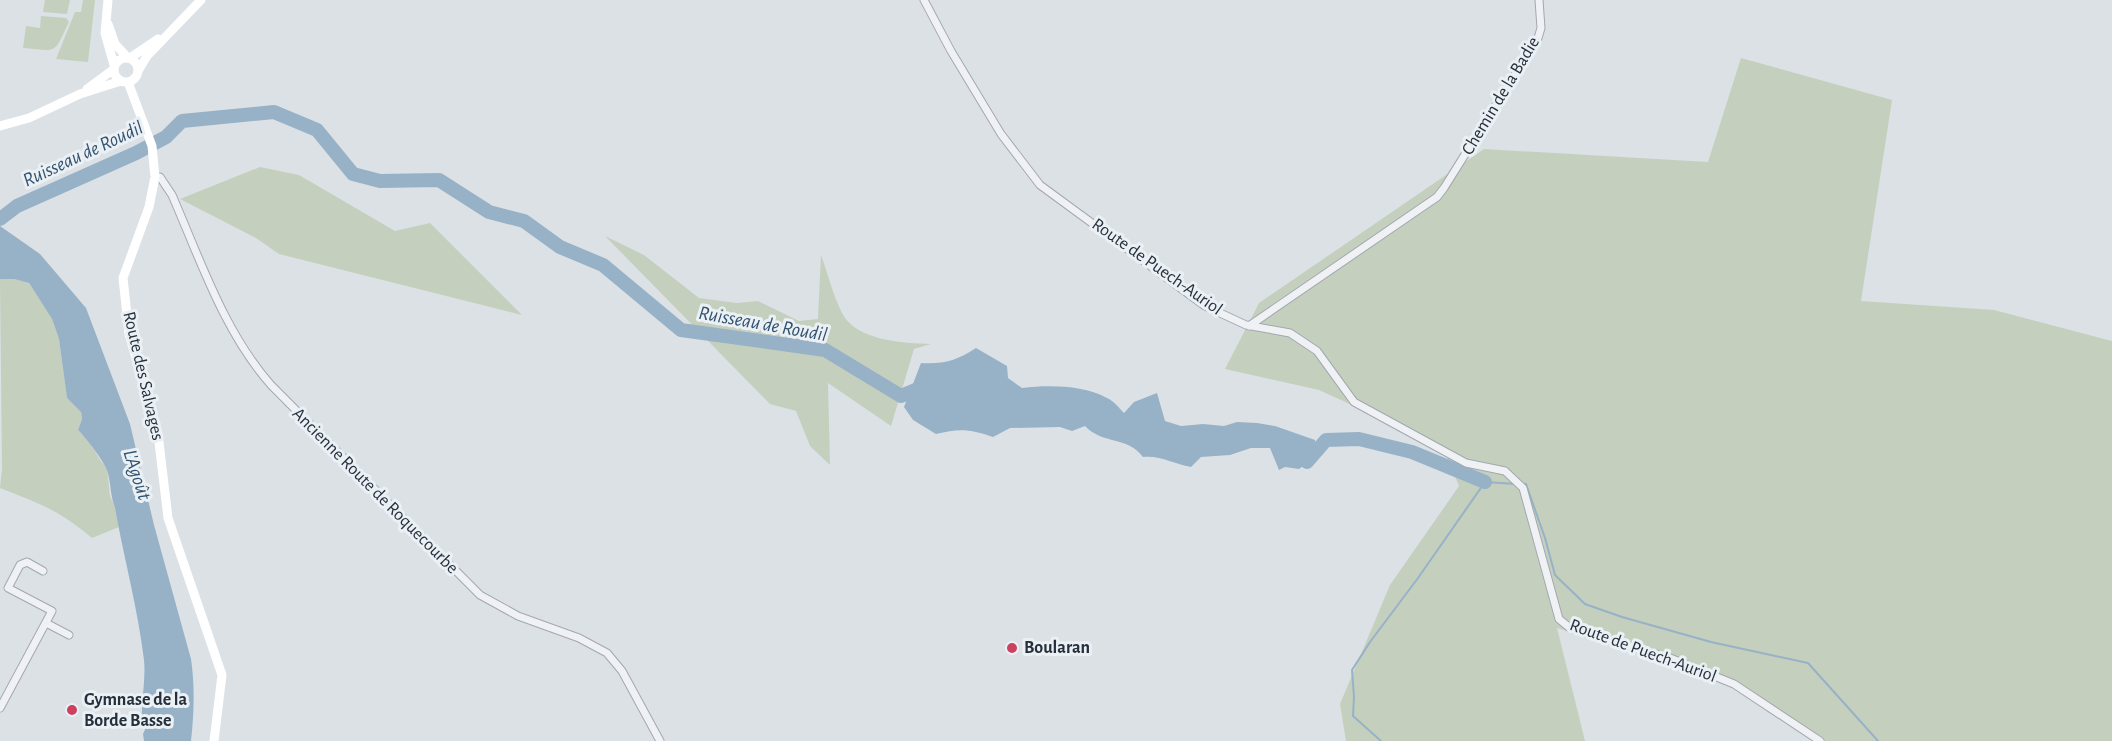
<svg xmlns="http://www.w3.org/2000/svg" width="2112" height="741" font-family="'Alegreya Sans',sans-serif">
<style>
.green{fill:#c4d0bd}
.water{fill:#97b2c7}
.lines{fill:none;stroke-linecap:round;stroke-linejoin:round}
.stream{stroke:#97b2c7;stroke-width:2}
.river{stroke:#97b2c7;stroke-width:14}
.minor-casing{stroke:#a2a8b0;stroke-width:9}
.minor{stroke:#eff1f5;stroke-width:7}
.secondary{stroke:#fff;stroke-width:9}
.poi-dot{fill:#cc4060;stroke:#ebf0f4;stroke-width:2}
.labels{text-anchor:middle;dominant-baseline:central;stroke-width:6;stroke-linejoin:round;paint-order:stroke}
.street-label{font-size:18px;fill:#26303c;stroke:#ebf0f4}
.poi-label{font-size:18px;font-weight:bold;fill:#26303c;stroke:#ebf0f4;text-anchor:start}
.water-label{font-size:20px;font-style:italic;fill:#315270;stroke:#ebf0f4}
</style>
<rect width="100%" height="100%" fill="#dce1e6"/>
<path class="green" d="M45 0H70L67 14 43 12Z
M83 0H95L88 62 56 59 75 12H81Z
M41 16 66 18 69 22C53 55 59 51 23 48L26 26 40 28Z
M1741 58 1892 100 1861 301 1994 310 2112 341V741H1814L1733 686 1670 662 1557 628 1585 741H1346L1340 704 1390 585 1459 486 1442 446 1319 390 1225 369 1259 303 1484 149 1708 162Z
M260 167 299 175 395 231 430 223 522 315 279 254 256 238 180 199Z
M605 236 644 255 699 298 737 303 758 301 799 321 818 319 821 255C828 274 833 295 842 313 856 341 904 343 931 344L914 349 891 426 828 383 830 465 810 446 796 411 770 404Z
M0 279H14L29 283 52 319 59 339 67 398 81 412 82 419 78 430 87 438 100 460 107 468 110 496 115 508 119 527 92 538C60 511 39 503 0 488L2 469Z"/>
<path class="water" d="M0 226 40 254 86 308 130 424 154 525 191 659C195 686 194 714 191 741H144L143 734 147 725 142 720C141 700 146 680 144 660 138 609 124 559 115 508 110 495 111 482 107 470 105 463 84 435 78 430L82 419 81 412 67 398 59 339 52 319 29 283 14 279H0Z
M976 348 1007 366 1008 378 1022 388C1049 385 1082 385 1107 398 1114 401 1119 408 1124 413L1134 402 1157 393 1165 421 1181 426 1203 424 1224 426 1237 422 1257 423 1275 426 1315 440 1318 455 1299 469 1285 467 1279 470 1270 448H1251L1230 455 1201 457 1191 467C1174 464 1160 455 1143 457 1128 436 1103 445 1085 426L1072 431 1060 427 1010 428 993 437C971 429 959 428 936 434L913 420 904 407 921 363C944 364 956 361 976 348Z"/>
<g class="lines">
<path class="stream" d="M1522 484H1526L1545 538 1555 575 1585 604 1622 617 1711 642 1808 663 1878 741
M1381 741 1353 716 1354 697 1352 670 1370 642 1418 578 1485 482 1516 484"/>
<path class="river" d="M0 219 17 206 136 153 166 137 182 121 274 112 317 130 353 174 380 181 439 180 489 212 524 221 560 247 603 265 681 330 825 350 901 396 925 386
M1307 462 1326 440 1359 439 1412 452 1485 482"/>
<defs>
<path id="minor" d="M924 0 951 51 1001 134 1040 185 1205 306 1246 325 1290 333 1317 351 1354 402 1466 463 1505 471 1523 488 1559 619 1570 628 1670 658 1734 684 1820 741
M155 177H160L172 195C200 259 224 332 271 385L480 595 518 616 579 638 607 653 622 671 660 741
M1249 326 1437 197 1444 188 1538 38 1541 28 1539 0
M46 623 69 635
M0 708 52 611 8 588 20 565 27 562 43 571"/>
</defs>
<use href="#minor" class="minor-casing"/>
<use href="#minor" class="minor"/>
<path class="secondary" d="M108 0 105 33 114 65
M108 24 115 44 128 58
M114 70a12 12 0 1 1 24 0a12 12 0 1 1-24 0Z
M130 58 158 39
M138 71 147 56 201 0
M128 82 152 146 155 177 149 207 123 278 129 334 158 434 168 518 222 675 214 741
M87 89 114 69
M0 126 29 118 80 94 121 81"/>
</g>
<g class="poi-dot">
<circle cx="1012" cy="648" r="6"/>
<circle cx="72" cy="710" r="6"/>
</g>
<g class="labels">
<g class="street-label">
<text transform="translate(1501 96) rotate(-59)">Chemin de la Badie</text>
<text transform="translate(1157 267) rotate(35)">Route de Puech-Auriol</text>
<text transform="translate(143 376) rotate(77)">Route des Salvages</text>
<text transform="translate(375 491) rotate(45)">Ancienne Route de Roquecourbe</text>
<text transform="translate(1643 651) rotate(20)">Route de Puech-Auriol</text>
</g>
<g class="poi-label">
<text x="1024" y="648">Boularan</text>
<text x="84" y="700">Gymnase de la<tspan x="84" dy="21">Borde Basse</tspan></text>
</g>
<g class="water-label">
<text transform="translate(83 154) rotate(-25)">Ruisseau de Roudil</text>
<text transform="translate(763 324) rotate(10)">Ruisseau de Roudil</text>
<text transform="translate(137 475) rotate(72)">L'Agoût</text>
</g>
</g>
</svg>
